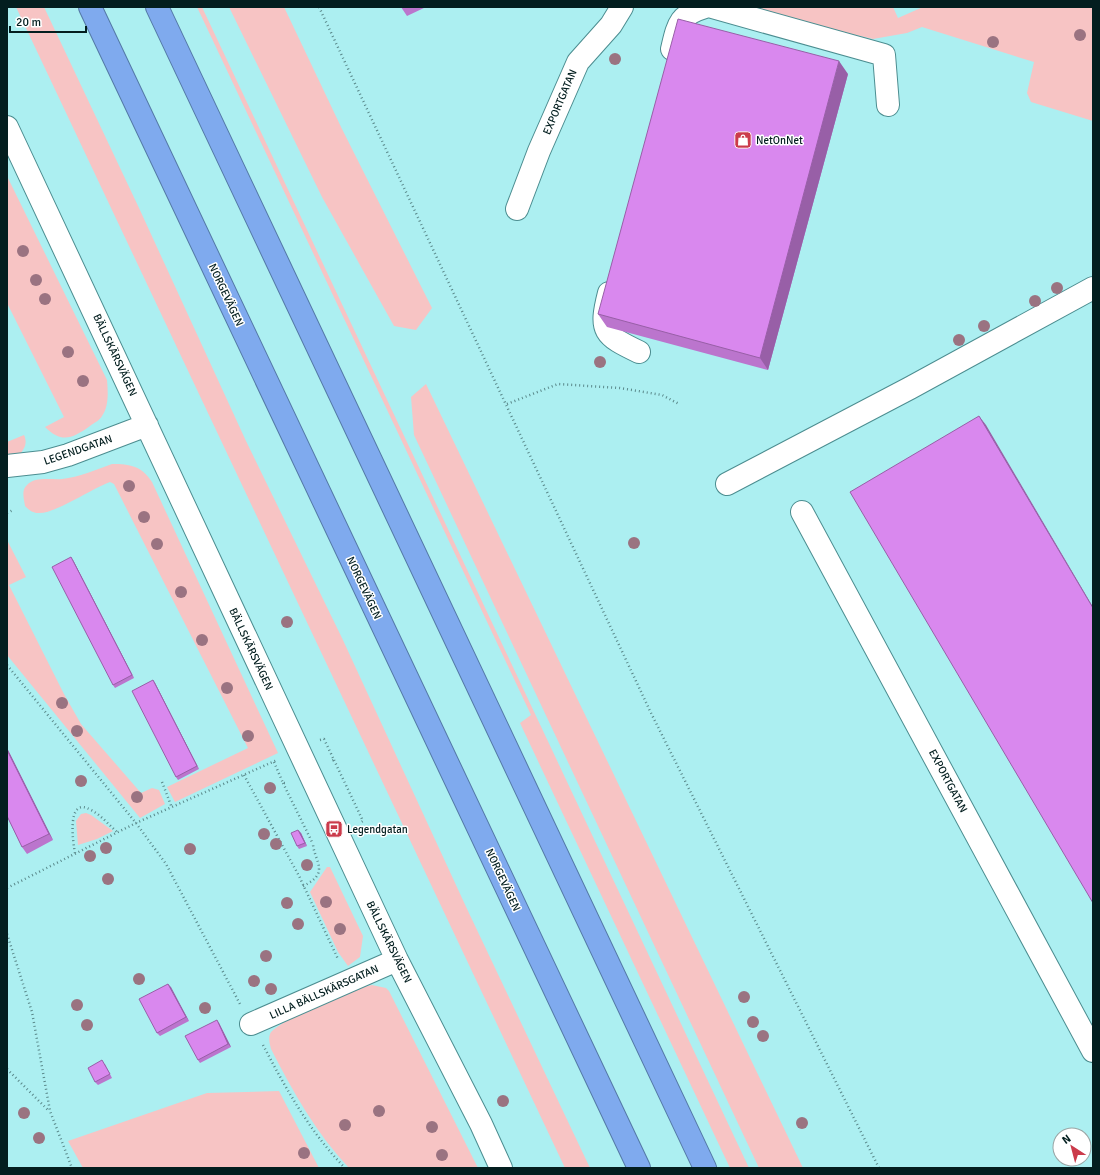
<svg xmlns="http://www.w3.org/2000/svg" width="1100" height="1175" font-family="Signika,sans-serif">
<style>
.green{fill:#f7c4c4}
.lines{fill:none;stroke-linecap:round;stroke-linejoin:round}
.minor-casing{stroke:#4c8d90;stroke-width:24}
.highway-casing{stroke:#5479a6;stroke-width:24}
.path{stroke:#5a898b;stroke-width:2.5;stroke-dasharray:1 3;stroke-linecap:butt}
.minor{stroke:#fff;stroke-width:22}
.highway{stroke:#7faaee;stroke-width:22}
.tree{fill:#9a7381}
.wall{fill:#bb75cd}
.shaded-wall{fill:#985fa7}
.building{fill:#d988ee;stroke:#985fa7}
.labels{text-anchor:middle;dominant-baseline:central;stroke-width:3;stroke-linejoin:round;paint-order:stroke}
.street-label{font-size:11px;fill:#031e1f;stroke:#fff}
.poi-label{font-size:11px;fill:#031e1f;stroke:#fff;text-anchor:start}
</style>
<rect width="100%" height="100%" fill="#aceff1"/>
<path class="green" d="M16 7H44L139 208 246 441 342 638 468 911 590 1168H565Z
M197 7H202L749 1168H730L520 723 531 715Z
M229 7H284L342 129 432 308 416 330 394 326 322 197Z
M734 7H893L898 18 923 7H1093V121L1031 102 1027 93 1034 62 922 27 907 33 873 39Z
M7 176 107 380C108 392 109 406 102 416 100 420 94 423 90 426 73 438 62 444 45 427L64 417 7 303Z
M426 384 803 1168H759L414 435 411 397Z
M24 435C28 444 24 449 19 456L7 457V442Z
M112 464C130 464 142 466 152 482L278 753 175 802 167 787 248 748 114 484 110 482C93 488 53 515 38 513 32 513 28 509 25 506 24 499 21 490 27 485 35 476 51 480 62 479 79 477 96 470 112 464Z
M7 540 26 577 9 585 64 694 81 724 141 793 152 788 159 790 165 804 140 818 7 655Z
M86 813 91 815 113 831 97 839 78 845 76 821 81 814Z
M327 867H330L363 936 360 957 348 966 338 952 310 892Z
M372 985 386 988 389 991 478 1168H349C316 1133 293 1092 271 1049 270 1044 268 1039 270 1034 274 1022 358 987 372 985Z
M279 1091 319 1168H83L68 1141 207 1093Z"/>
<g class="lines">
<defs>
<path id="minor" d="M712 7 884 55 888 105
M672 49C678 24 679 15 705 7
M7 127 397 960 481 1124 501 1168
M517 209 539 151 578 62 611 25 622 7
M609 293C599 332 604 335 639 352
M7 466 43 462 68 455 147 425
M727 484 910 388 1093 288
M802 512 1093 1051
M251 1024 397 960"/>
<path id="highway" d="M90 7 639 1168
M157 7 705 1168"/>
</defs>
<use href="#minor" class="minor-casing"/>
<use href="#highway" class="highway-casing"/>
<path class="path" d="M319 7 651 713 879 1168
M507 404 558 384 620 388 662 395 679 404
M7 513 13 510
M7 665 136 823 166 864 240 1004
M320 740 324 739 334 760 331 761
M334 760 363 821 360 823
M274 762 283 783H285
M244 775 299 876 338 959
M162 782 172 808
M283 783 313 844
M75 853C73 843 66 795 91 810 101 815 109 825 117 832
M303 886C331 873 314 861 313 844
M7 888 136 823 277 760
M7 934 32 1012 50 1111 72 1168
M263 1045C286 1089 310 1132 345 1168
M7 1069 49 1111"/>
<use href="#minor" class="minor"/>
<use href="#highway" class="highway"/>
</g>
<g class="tree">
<circle cx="1080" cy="35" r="6"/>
<circle cx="993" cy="42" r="6"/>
<circle cx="615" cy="59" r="6"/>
<circle cx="23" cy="251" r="6"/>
<circle cx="36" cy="280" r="6"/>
<circle cx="1057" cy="288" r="6"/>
<circle cx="45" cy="299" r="6"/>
<circle cx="1035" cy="301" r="6"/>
<circle cx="984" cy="326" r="6"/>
<circle cx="959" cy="340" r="6"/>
<circle cx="68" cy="352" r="6"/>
<circle cx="600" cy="362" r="6"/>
<circle cx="83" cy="381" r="6"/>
<circle cx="129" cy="486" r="6"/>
<circle cx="144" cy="517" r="6"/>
<circle cx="634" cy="543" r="6"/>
<circle cx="157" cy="544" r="6"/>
<circle cx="181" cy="592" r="6"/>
<circle cx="287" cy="622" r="6"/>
<circle cx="202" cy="640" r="6"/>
<circle cx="227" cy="688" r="6"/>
<circle cx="62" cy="703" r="6"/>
<circle cx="77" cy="731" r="6"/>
<circle cx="248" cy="736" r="6"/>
<circle cx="81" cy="781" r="6"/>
<circle cx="270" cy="788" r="6"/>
<circle cx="137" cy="797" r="6"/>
<circle cx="264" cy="834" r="6"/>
<circle cx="276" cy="844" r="6"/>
<circle cx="106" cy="848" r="6"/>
<circle cx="190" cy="849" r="6"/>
<circle cx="90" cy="856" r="6"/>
<circle cx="307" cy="865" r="6"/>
<circle cx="108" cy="879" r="6"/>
<circle cx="326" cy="902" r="6"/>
<circle cx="287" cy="903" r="6"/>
<circle cx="298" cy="924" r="6"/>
<circle cx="340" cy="929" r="6"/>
<circle cx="266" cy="956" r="6"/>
<circle cx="139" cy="979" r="6"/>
<circle cx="254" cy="981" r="6"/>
<circle cx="271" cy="989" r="6"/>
<circle cx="744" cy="997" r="6"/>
<circle cx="77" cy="1005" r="6"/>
<circle cx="205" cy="1008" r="6"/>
<circle cx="753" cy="1022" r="6"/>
<circle cx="87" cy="1025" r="6"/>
<circle cx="763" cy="1036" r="6"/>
<circle cx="503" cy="1101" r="6"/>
<circle cx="379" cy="1111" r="6"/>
<circle cx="24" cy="1113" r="6"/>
<circle cx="802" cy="1123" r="6"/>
<circle cx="345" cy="1125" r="6"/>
<circle cx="432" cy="1127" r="6"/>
<circle cx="39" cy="1138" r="6"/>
<circle cx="304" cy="1153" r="6"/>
<circle cx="442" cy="1155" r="6"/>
</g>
<path class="wall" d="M401 7H426L407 16Z
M848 74 768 370 607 327 598 314Z
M73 560 134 678 115 688 113 685Z
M153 680 155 683 199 769 178 780 176 777Z
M7 748 53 840 27 854 22 847 7 816Z
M298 830 301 833 307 846 299 849 297 846Z
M168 984 189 1021 160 1036 157 1033Z
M219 1023 231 1047 200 1063 198 1060Z
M105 1064 112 1078 98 1085 95 1082Z"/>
<path class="shaded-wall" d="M839 61 848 74 768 370 760 358Z
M979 416 986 425 1093 607V608Z
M71 557 73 560 134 678 132 675Z
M153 680 155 683 199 769 197 766Z
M7 748 53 840 49 834 7 750Z
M298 830 301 833 307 846 305 843Z
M168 984 171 987 189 1021 186 1017Z
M217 1020 219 1023 231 1047 228 1044Z"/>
<path class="building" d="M678 19 839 61 760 358 598 314Z
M979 416 1093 608V903L850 492Z
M71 557 132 675 113 685 52 567Z
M153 680 197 766 176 777 132 691Z
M7 750 49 834 22 847 7 816Z
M298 830 305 843 297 846 291 833Z
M168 984 186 1017 157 1033 139 999Z
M217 1020 228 1044 198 1060 185 1036Z
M102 1060 110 1074 95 1082 88 1068Z"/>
<defs>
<symbol id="shop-square" viewBox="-11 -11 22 22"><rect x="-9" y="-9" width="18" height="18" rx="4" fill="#cb3b4b" stroke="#fff"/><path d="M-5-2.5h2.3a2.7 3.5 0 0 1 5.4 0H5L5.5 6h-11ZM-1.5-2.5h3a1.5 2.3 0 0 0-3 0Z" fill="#fff"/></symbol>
<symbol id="bus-square" viewBox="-11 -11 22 22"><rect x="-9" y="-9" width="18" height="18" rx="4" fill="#cb3b4b" stroke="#fff"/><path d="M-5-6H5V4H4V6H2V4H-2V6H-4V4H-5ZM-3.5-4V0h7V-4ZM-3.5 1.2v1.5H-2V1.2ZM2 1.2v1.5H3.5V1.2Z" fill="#fff"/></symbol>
</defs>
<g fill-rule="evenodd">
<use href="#shop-square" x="733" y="130" width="20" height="20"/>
<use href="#bus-square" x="324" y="819" width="20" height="20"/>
</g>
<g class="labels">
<g class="street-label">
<text transform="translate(560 102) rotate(-67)">EXPORTGATAN</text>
<text transform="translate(226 295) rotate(65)">NORGEVÄGEN</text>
<text transform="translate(115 355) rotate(65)">BÄLLSKÄRSVÄGEN</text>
<text transform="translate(78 450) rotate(-19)">LEGENDGATAN</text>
<text transform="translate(364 588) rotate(65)">NORGEVÄGEN</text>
<text transform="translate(251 649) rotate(65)">BÄLLSKÄRSVÄGEN</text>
<text transform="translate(948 781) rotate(62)">EXPORTGATAN</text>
<text transform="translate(503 880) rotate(65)">NORGEVÄGEN</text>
<text transform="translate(389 942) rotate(64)">BÄLLSKÄRSVÄGEN</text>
<text transform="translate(324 992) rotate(-24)">LILLA BÄLLSKÄRSGATAN</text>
</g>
<g class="poi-label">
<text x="756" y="140">NetOnNet</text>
<text x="347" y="829">Legendgatan</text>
</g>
</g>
<rect width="1100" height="1175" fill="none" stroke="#031e1f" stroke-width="16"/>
<g transform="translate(1072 1147) rotate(324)"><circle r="19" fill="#ffffff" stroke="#9aa5a5"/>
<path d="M0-3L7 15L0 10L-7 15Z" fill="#cb3b4b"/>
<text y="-6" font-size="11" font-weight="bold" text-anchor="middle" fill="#031e1f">N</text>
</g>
<path d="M10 26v6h76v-6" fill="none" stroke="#031e1f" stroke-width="2"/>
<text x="16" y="26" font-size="12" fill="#031e1f" stroke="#ffffff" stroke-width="3" paint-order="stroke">20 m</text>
</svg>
